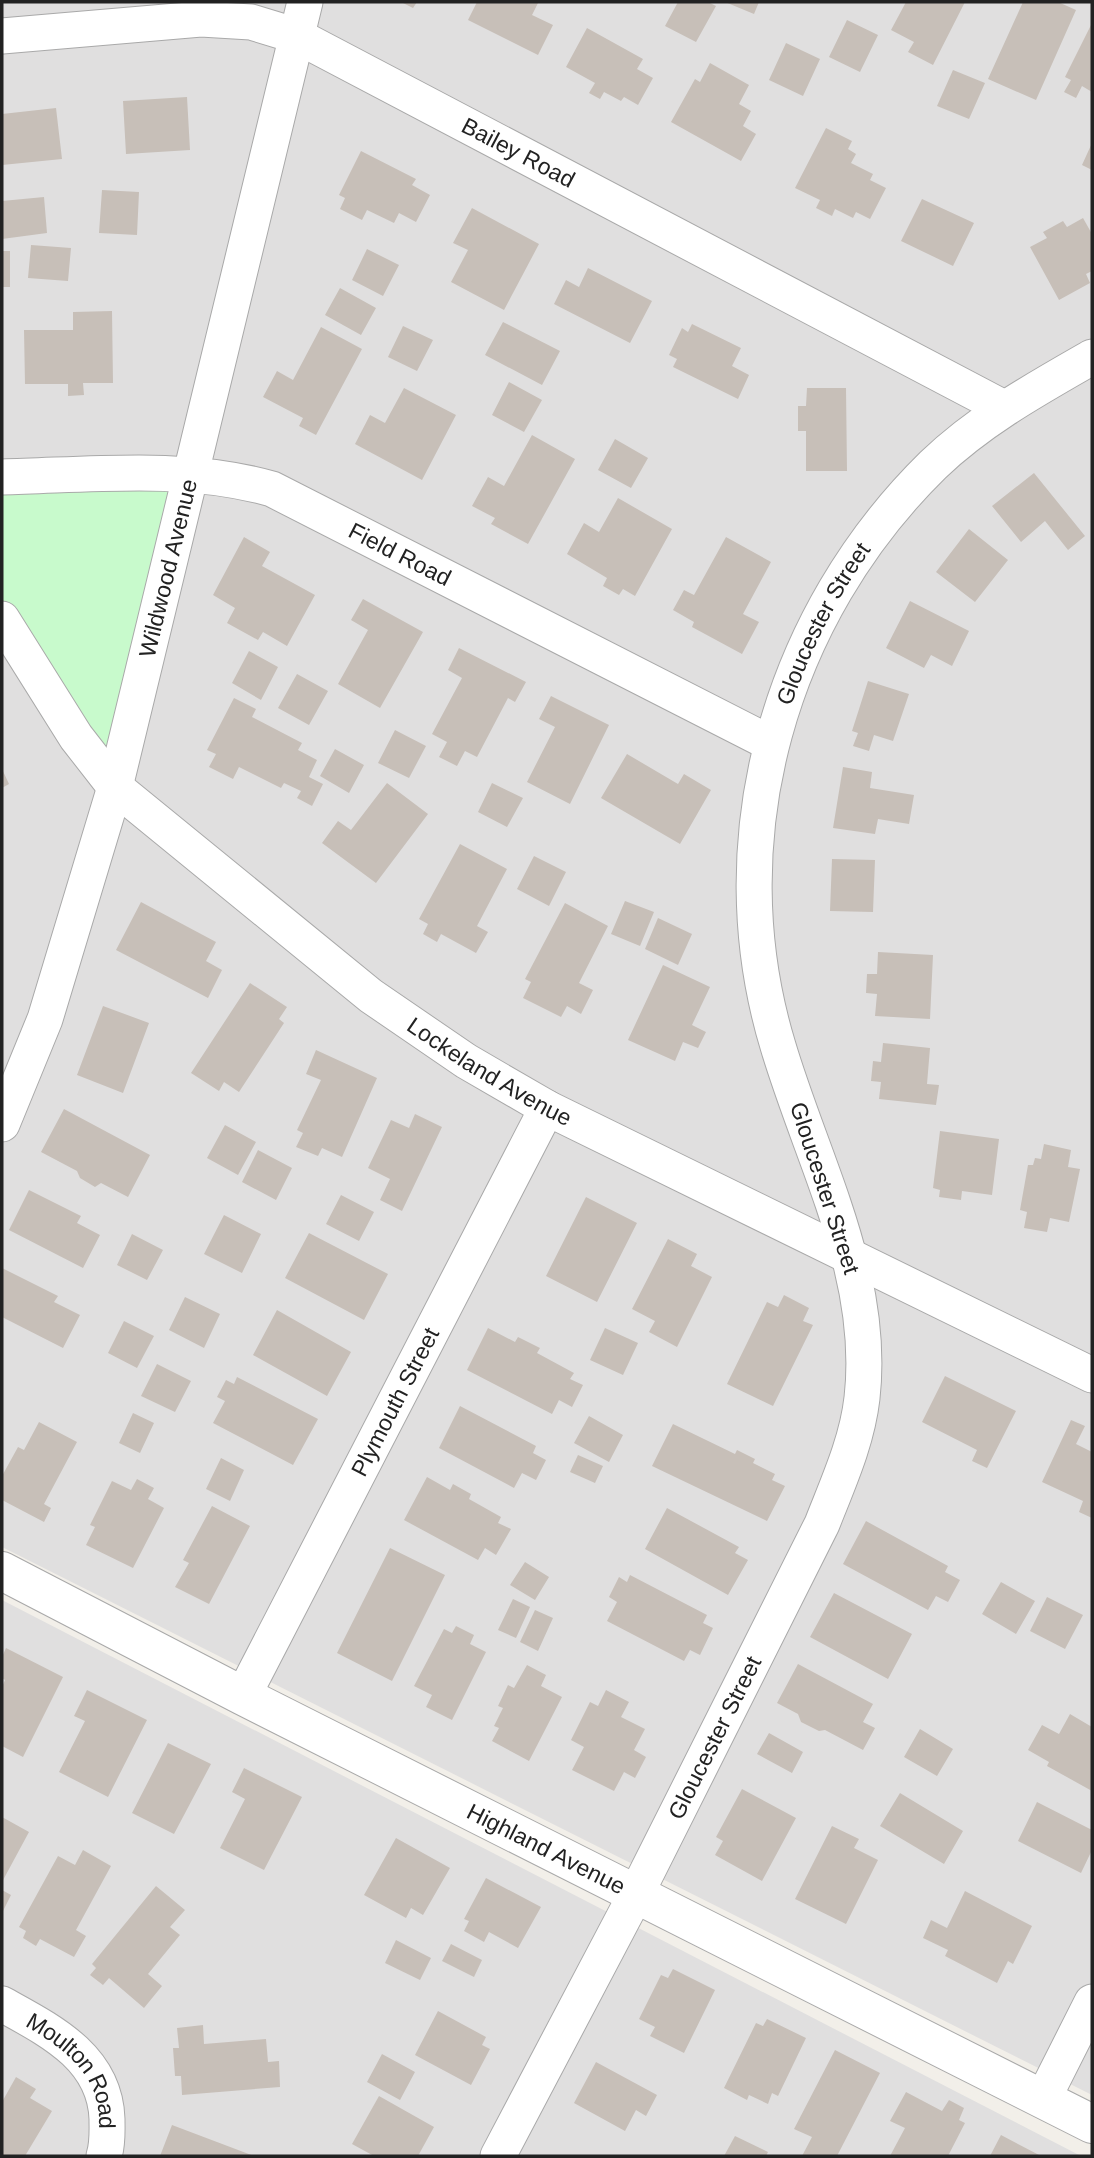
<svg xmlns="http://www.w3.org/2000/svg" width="1094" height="2158" font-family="Helvetica,sans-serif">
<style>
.residential{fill:#e0dfdf}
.park{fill:#c8facc}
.building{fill:#c7bfb8}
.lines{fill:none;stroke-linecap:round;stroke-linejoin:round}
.minor-casing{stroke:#a9a9a9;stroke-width:37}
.tertiary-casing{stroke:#a9a9a9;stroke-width:40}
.minor{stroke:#fff;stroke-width:35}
.tertiary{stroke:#fff;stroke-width:38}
.labels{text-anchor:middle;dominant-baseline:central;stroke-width:5;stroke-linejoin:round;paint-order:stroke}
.street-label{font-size:23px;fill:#222;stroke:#fff}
</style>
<rect width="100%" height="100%" fill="#f2efe9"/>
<path class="residential" d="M2 2H1092V2095L2 1547Z
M2 1600 1081 2156H2Z"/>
<path class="park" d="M190 474 115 787 2 619V477Z"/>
<path class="building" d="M401 2H417L413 8Z
M477 2 538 3 532 15 553 25 538 55 468 20Z
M678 2H708L716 6 696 42 665 26Z
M725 2H759L754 14Z
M906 2H965L933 65 908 52 914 42 891 30Z
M1023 2H1058L1076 10 1036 100 988 79Z
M847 20 878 35 860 72 829 57Z
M1092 23V92L1082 86 1076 98 1064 92 1071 80 1065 77Z
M587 28 643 59 637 69 653 78 638 105 624 97 621 101 604 92 600 99 589 93 595 83 566 67Z
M786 43 820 59 803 96 769 80Z
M710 63 749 85 739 104 751 111 743 126 756 134 741 161 671 122 695 79 700 82Z
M953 70 985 83 969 119 937 106Z
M187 97 190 150 126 154 123 101Z
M56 108 62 159 2 165V114Z
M826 128 852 141 848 149 856 154 851 163 873 174 870 180 886 188 870 219 856 212 853 218 835 209 832 216 816 208 820 200 795 188Z
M1092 143V170L1082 165Z
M361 151 416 179 412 185 430 195 416 222 399 213 394 223 367 210 362 220 340 209 345 198 339 195Z
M102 190 139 192 137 235 99 233Z
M44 197 47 233 2 239V201Z
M922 199 974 223 953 266 901 241Z
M472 208 539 244 504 310 451 282 468 250 453 243Z
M1083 218 1092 234V271L1086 274 1090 283 1059 300 1030 247 1047 238 1043 232 1063 221 1067 227Z
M31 245 71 248 68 281 28 278Z
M367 249 399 265 383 296 352 280Z
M2 251H10V287H2Z
M588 268 652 301 630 343 554 304 566 280 579 287Z
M340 288 376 308 361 335 325 315Z
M112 311 113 383H83L84 395 68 396V384H25L24 330H73V312Z
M503 322 560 351 542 385 485 355Z
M692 324 741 348 732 366 749 375 738 399 673 367 677 359 669 355 682 328 688 332Z
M403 326 433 340 417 371 388 357Z
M321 327 362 349 316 435 299 426 303 418 263 397 277 371 293 380Z
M509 382 542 400 524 432 492 415Z
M404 388 456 415 422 480 355 444 370 415 385 423Z
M807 388H846L847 471H806V431H798V406H806Z
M532 435 575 459 528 544 491 524 495 518 472 506 488 477 504 486Z
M615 439 648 458 631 488 598 470Z
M1034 473 1085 536 1068 550 1045 521 1021 542 992 506Z
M618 498 672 529 635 596 623 589 619 595 603 586 607 578 567 554 584 523 599 532Z
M969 529 1008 560 975 602 936 572Z
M244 537 270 552 262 566 315 595 287 646 263 632 258 640 227 623 235 608 213 595Z
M726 537 771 562 743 614 759 622 742 654 692 627 694 622 673 610 684 590 694 595Z
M363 599 423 632 380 708 338 684 368 630 351 620Z
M910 601 969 631 952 666 931 655 924 668 886 648Z
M459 648 526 682 515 702 508 698 477 757 465 751 457 766 439 757 447 742 432 734 462 678 448 670Z
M249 651 278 667 261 700 232 683Z
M297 674 328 691 309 725 278 708Z
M868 681 909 694 893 741 874 735 869 751 853 746 858 733 852 731Z
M551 696 609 725 570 804 527 782 555 727 539 719Z
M234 698 256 709 252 717 302 743 298 750 317 760 309 777 323 784 312 806 297 798 301 791 284 783 281 788 239 767 233 779 209 767 216 754 207 750Z
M395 730 426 746 409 778 378 763Z
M335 749 364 765 349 793 320 776Z
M627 754 678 784 684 774 711 790 680 844 601 798Z
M843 767 872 772 870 788 914 795 909 824 878 819 875 834 833 828Z
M2 769 9 784 2 788Z
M387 783 428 814 376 883 322 843 338 821 351 830Z
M492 783 523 798 507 827 478 812Z
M460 844 507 869 477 926 488 932 476 953 441 934 437 942 423 934 428 924 419 919Z
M534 856 566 872 549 906 517 889Z
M832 859 875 860 873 912 830 911Z
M625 901 654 912 640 946 611 934Z
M141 902 216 942 206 961 222 970 208 998 116 950Z
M565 903 608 926 579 983 593 990 581 1014 567 1006 561 1017 523 998 531 982 525 979Z
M658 918 692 934 678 965 645 949Z
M878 952 933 955 930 1019 875 1016 877 994 866 993 867 974H877Z
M663 965 710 987 692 1025 706 1032 698 1048 683 1042 675 1061 628 1040Z
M250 983 287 1007 279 1019 284 1023 239 1092 224 1082 219 1091 191 1073Z
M103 1006 149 1023 123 1093 77 1075Z
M883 1043 930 1048 927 1084 939 1085 936 1105 879 1099 881 1082 871 1081 873 1061 881 1062Z
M316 1050 377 1078 342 1157 322 1148 318 1156 296 1147 303 1133 297 1130 321 1080 306 1074Z
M64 1109 150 1155 128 1197 101 1183 95 1187 80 1178 77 1171 41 1152Z
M415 1114 442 1127 402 1211 380 1200 390 1179 368 1168 391 1120 409 1128Z
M225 1125 256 1142 238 1175 207 1158Z
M940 1131 999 1139 992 1195 962 1191 961 1200 939 1197 940 1190 933 1188Z
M1044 1144 1071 1150 1068 1167 1080 1169 1069 1222 1050 1218 1047 1232 1024 1228 1027 1212 1020 1210 1028 1165H1033L1035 1158 1041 1159Z
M258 1150 292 1168 276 1200 242 1182Z
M29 1190 81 1216 77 1223 100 1235 83 1268 9 1230Z
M341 1195 374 1212 359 1241 326 1224Z
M586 1197 637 1223 597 1302 546 1276Z
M224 1215 261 1234 242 1273 204 1254Z
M309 1233 388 1274 364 1320 285 1278Z
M132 1234 163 1250 147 1280 117 1265Z
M668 1239 697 1254 691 1266 712 1277 677 1347 649 1332 655 1321 632 1309Z
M2 1268 58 1296 54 1302 80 1315 63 1348 2 1317Z
M784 1295 809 1308 803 1321 813 1325 773 1406 727 1384 767 1302 778 1307Z
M185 1297 220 1314 204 1348 169 1330Z
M277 1310 351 1352 327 1396 253 1355Z
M124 1321 154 1336 137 1368 108 1353Z
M488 1328 515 1342 518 1337 540 1348 537 1353 574 1373 570 1379 583 1385 572 1407 559 1400 552 1414 467 1370Z
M605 1328 638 1343 623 1375 590 1360Z
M157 1364 191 1381 175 1412 141 1396Z
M945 1376 1016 1411 987 1468 972 1461 977 1450 922 1422Z
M237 1377 318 1419 293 1465 213 1423 225 1401 217 1397 226 1380 234 1384Z
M460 1406 536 1446 533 1453 546 1460 536 1480 522 1473 514 1488 439 1448Z
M133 1413 154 1423 140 1453 119 1443Z
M589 1416 623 1435 609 1462 574 1443Z
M1071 1420 1085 1426 1076 1444 1092 1452V1518L1079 1512 1083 1501 1042 1482Z
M39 1422 77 1442 44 1504 51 1508 44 1522 2 1500V1476L18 1447 24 1450Z
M673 1424 735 1454 737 1450 755 1459 753 1463 775 1474 772 1480 785 1486 767 1521 652 1466Z
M578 1455 603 1466 595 1483 570 1472Z
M221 1458 244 1470 230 1501 206 1489Z
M427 1477 450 1490 453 1484 471 1494 469 1499 501 1517 498 1523 511 1529 496 1555 485 1548 478 1560 404 1520Z
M137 1479 154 1488 148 1499 164 1508 133 1568 86 1545 95 1527 90 1525 112 1481 131 1490Z
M212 1506 250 1526 209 1604 175 1587 189 1563 183 1560Z
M667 1508 739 1547 735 1553 748 1560 728 1595 645 1549Z
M866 1521 948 1566 945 1572 960 1580 948 1602 936 1596 928 1610 843 1564Z
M390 1548 445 1575 392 1681 337 1653Z
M525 1562 549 1577 535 1600 510 1585Z
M630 1575 707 1615 703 1623 713 1628 700 1655 690 1650 684 1661 607 1621 617 1602 609 1597 619 1577 627 1582Z
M1001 1582 1035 1601 1016 1634 982 1614Z
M834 1593 912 1634 888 1679 810 1637Z
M1047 1597 1083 1615 1065 1649 1030 1631Z
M513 1599 530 1607 516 1638 498 1630Z
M535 1610 553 1618 538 1651 520 1642Z
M456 1626 474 1635 470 1644 486 1652 452 1720 426 1707 432 1695 414 1686 444 1629 452 1633Z
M6 1648 63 1677 23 1757 2 1746V1687L5 1680 2 1678V1657Z
M798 1664 873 1704 863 1722 875 1728 863 1750 825 1730 819 1731 801 1722 798 1714 777 1703Z
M527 1665 546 1675 541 1686 562 1697 529 1761 492 1741 499 1728 494 1726 503 1708 498 1706 508 1685 514 1688Z
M87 1690 147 1720 108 1797 59 1772 85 1721 74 1716Z
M606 1690 629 1702 621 1717 645 1729 634 1750 646 1757 635 1778 624 1772 614 1791 572 1770 584 1747 571 1740 590 1702 598 1706Z
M1070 1714 1092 1727V1791L1047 1766 1049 1762 1028 1750 1042 1725 1059 1734Z
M920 1729 953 1749 937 1776 904 1757Z
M769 1733 803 1752 792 1773 757 1754Z
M168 1743 211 1764 174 1834 132 1813Z
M244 1768 302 1797 264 1870 220 1848 245 1799 232 1792Z
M742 1789 796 1818 762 1881 715 1855 723 1841 716 1837Z
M900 1793 963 1831 944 1864 880 1826Z
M1037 1802 1092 1830V1850L1081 1873 1018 1841Z
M2 1817 29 1832 2 1882Z
M832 1826 859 1839 854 1848 878 1860 846 1924 795 1899Z
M396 1838 450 1868 423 1915 411 1908 406 1918 364 1895Z
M83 1850 111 1866 76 1930 86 1936 74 1957 40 1939 36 1946 23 1938 26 1931 19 1927 58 1856 75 1865Z
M486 1878 541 1907 518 1948 489 1932 484 1942 464 1931 469 1921 464 1919Z
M156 1886 185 1910 170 1927 180 1935 148 1974 162 1986 144 2008 109 1978 103 1985 90 1975 96 1968 92 1964Z
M2 1890 11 1895 2 1913Z
M965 1891 1032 1926 1013 1964 1008 1961 997 1983 945 1956 948 1950 923 1938 931 1920 947 1928Z
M396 1940 431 1958 420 1980 385 1963Z
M451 1944 482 1960 474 1977 442 1961Z
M673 1969 715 1990 684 2053 650 2036 655 2027 639 2019 661 1975 668 1978Z
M438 2011 486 2037 482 2045 490 2049 471 2085 415 2055Z
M767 2019 806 2038 778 2096 772 2093 768 2104 749 2095 747 2100 724 2088 756 2023 763 2026Z
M203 2025 204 2044 266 2039 268 2062 279 2061 280 2087 182 2095 181 2076H175L173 2048H179L177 2028Z
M835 2050 880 2073 837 2156H802L812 2137 794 2129Z
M382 2054 415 2072 400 2100 367 2082Z
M596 2062 657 2095 646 2116 636 2110 625 2131 574 2103Z
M16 2077 36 2089 30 2098 52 2111 25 2156H2V2102Z
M906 2092 942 2111 949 2100 964 2108 959 2120 965 2123 948 2156H890L905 2128 890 2121Z
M379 2096 434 2127 418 2156H374L352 2144Z
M172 2125 254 2156H160Z
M1001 2135 1041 2156H990Z
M735 2136 768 2152 766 2156H724Z"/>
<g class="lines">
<defs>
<g id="minor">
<path id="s1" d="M2 36 201 19 251 22 297 36 1004 408"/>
<path id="s2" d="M2 477C91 475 185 464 272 489L770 743"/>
<path id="s3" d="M2 619 76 737 115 787 371 996 466 1061 547 1108 1092 1375"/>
<path id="s4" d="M2 1124 45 1019 115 787 305 2"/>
<path id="s5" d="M243 1696 547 1108"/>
<path id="s6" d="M2 2004C49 2030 105 2057 107 2119 107 2132 108 2143 104 2156"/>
<path d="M1043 2099 1092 2002"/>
<path id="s7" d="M498 2156 636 1894 822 1524C838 1483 857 1442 862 1398 876 1274 812 1161 778 1046 715 839 780 615 933 465 980 420 1036 389 1092 357"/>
</g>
<g id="tertiary">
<path id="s8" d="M2 1571 243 1696 1092 2124"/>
</g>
</defs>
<use href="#minor" class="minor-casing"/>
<use href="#tertiary" class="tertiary-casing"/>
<use href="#minor" class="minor"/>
<use href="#tertiary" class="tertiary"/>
</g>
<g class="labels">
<g class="street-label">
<text stroke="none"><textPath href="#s1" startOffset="548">Bailey Road</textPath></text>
<text stroke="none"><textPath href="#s2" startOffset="415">Field Road</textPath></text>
<text stroke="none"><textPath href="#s4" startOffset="581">Wildwood Avenue</textPath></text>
<text stroke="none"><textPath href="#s7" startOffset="1645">Gloucester Street</textPath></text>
<text stroke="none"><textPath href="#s3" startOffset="674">Lockeland Avenue</textPath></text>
<text transform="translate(825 1188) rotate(72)">Gloucester Street</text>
<text stroke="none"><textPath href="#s5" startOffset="331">Plymouth Street</textPath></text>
<text stroke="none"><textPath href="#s7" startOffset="471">Gloucester Street</textPath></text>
<text stroke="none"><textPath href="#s8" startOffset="611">Highland Avenue</textPath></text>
<text stroke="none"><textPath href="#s6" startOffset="102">Moulton Road</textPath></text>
</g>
</g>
<rect width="1094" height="2158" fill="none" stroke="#222222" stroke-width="7"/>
</svg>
